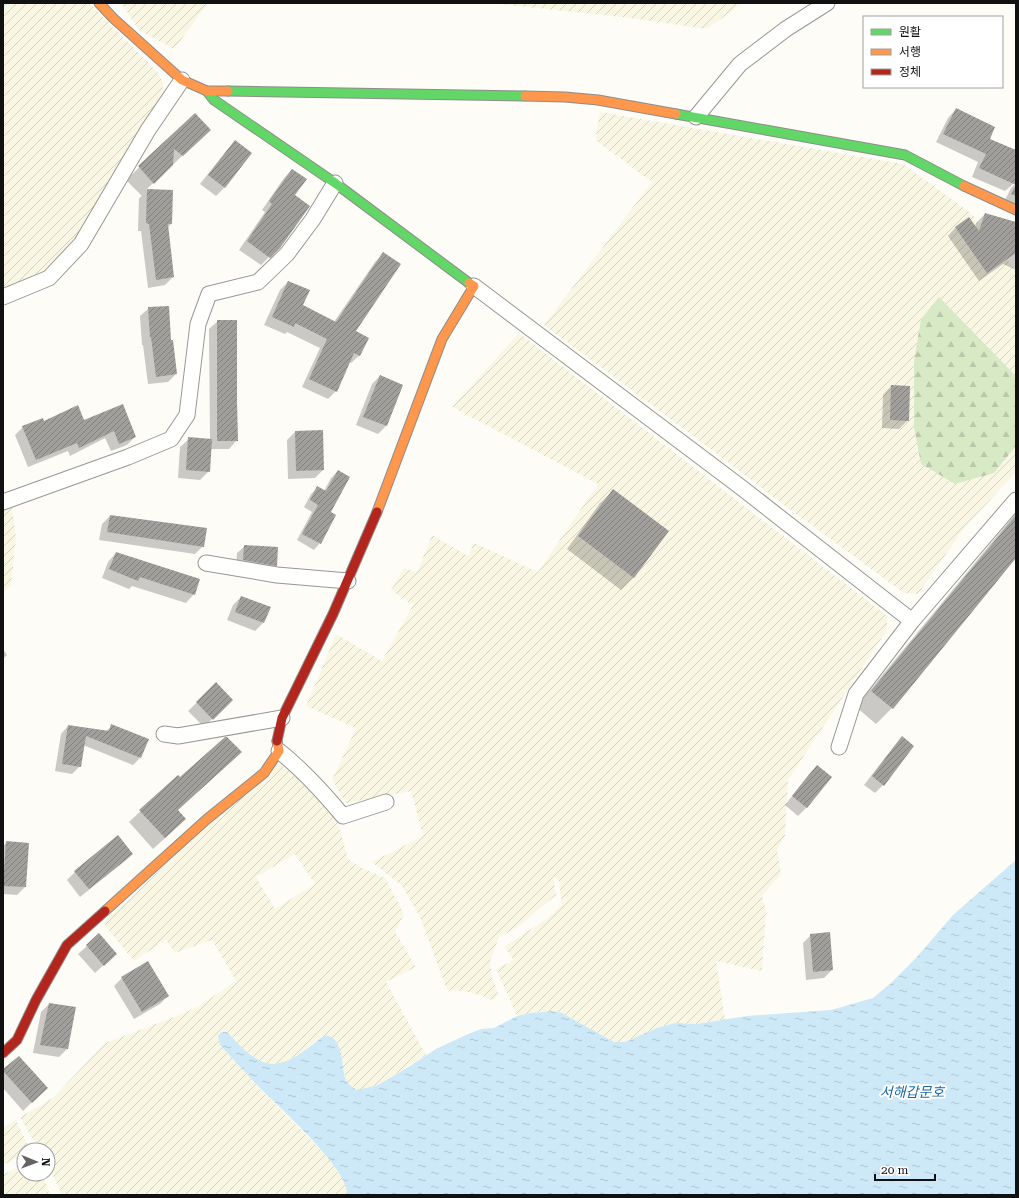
<svg xmlns="http://www.w3.org/2000/svg" width="1019" height="1198" font-family="'Roboto Serif','Noto Sans KR',serif">
<style>
.farmland{fill:url(#farmland-furrows);fill-rule:evenodd}
.forest{fill:url(#forest-firs)}
.water{fill:url(#water-ripples)}
.shadow{fill:#0003}
.building{fill:url(#building-hatch)}
.lines{fill:none;stroke-linecap:round;stroke-linejoin:round}
.street-casing{stroke:#979795;stroke-width:17}
.fast-casing{stroke:#8e8d8b;stroke-width:11}
.slow-casing{stroke:#8e8d8b;stroke-width:11}
.jam-casing{stroke:#8e8d8b;stroke-width:11}
.street{stroke:#fffffe;stroke-width:15}
.fast{stroke:#63d668;stroke-width:9}
.slow{stroke:#ff974d;stroke-width:9}
.jam{stroke:#b3261e;stroke-width:9}
.labels{text-anchor:middle;dominant-baseline:central;stroke-width:4;stroke-linejoin:round;paint-order:stroke}
.water-label{font-size:14px;font-style:italic;fill:#1768a6;stroke:#fff}
</style>
<defs>
<pattern id="farmland-furrows" width="10" height="10" patternUnits="userSpaceOnUse"><rect width="10" height="10" fill="#f9f7e4"/><path d="M-1 1l2-2M0 10L10 0M9 11l2-2" fill="none" stroke="#d4d3c3"/></pattern>
<pattern id="forest-firs" width="22" height="20" patternUnits="userSpaceOnUse"><rect width="22" height="20" fill="#d8eac5"/><path d="M5 1l3.5 6h-7zM16 11l3.5 6h-7z" fill="#b8c8a8"/></pattern>
<pattern id="water-ripples" width="26" height="14" patternUnits="userSpaceOnUse"><rect width="26" height="14" fill="#cde8f7"/><path d="M2 4q2-2 4 0t4 0M15 11q2-2 4 0t4 0" fill="none" stroke="#afc6d3"/></pattern>
<pattern id="building-hatch" width="6" height="6" patternUnits="userSpaceOnUse"><rect width="6" height="6" fill="#a19f9c"/><path d="M-1 1l2-2M0 6l6-6M5 7l2-2" fill="none" stroke="#82807e"/></pattern>
</defs>
<rect width="100%" height="100%" fill="#fdfcf7"/>
<path class="farmland" d="M3 3H89L159 74 163 84 162 96 143 125 75 242 49 269 3 292Z
M121 3H212L207 5 174 49 139 30Z
M489 3H743L707 29 630 18Z
M600 112 903 164 971 213 1016 271V376L939 298 921 319 994 473 1016 446V472L965 527 918 594 904 593 780 502 696 438 544 325 652 182 595 140Z
M519 333 887 616V630L788 780 785 836 777 850 781 874 762 896 766 910 762 971 716 961 725 1019 696 1024 675 1023 657 1028 625 1042H614L562 1013 552 1011H542L517 1016 496 969 514 960 504 947 548 918 562 904 559 881 553 876 556 895 515 929 499 937 490 961 492 977 498 993 494 1001 480 995 465 991 447 990 420 917 402 886 372 862 423 836 411 791 346 803 332 780 356 728 306 706 336 634 382 661 413 605 391 590 404 568 417 572 432 535 468 556 474 543 538 572 598 484 452 407ZM613 490 669 531 634 578 579 536Z
M12 507 16 538 11 586 3 592V510Z
M276 762 287 769 335 811 348 859 360 867 385 878 404 914 395 932 416 967 386 982 426 1055 378 1085 357 1090 346 1081 338 1044 322 1036 300 1054 280 1064H263L249 1055 227 1032 218 1036 221 1045 260 1089 327 1156 346 1184 347 1192 344 1195H62L48 1165V1150H39L20 1117 53 1098 105 1043 169 1019 198 1007 236 981 212 940 175 953 166 940 134 961 103 923ZM295 854 315 884 275 909 256 877Z
M16 1120 30 1150H24V1155L3 1165V1128Z
M24 1166V1174H42L50 1195H3V1174Z"/>
<path class="forest" d="M939 297 1016 376V446L994 473 955 484 921 464 914 427V361L921 319Z"/>
<path class="water" d="M1016 860V1195H344L347 1192C345 1166 282 1110 262 1090 248 1076 234 1060 220 1045L218 1036 221 1032H227C262 1070 274 1075 316 1042 320 1038 324 1035 329 1036 344 1041 341 1068 346 1080 348 1084 354 1088 357 1090L378 1085 410 1066 436 1049 468 1034 481 1029 494 1028 517 1016 530 1013 552 1011 562 1013 614 1042H625L657 1028 675 1023 696 1024 747 1016 831 1010 873 998 891 983 916 958 953 915Z"/>
<path class="shadow" d="M956 109 989 139 1016 151V176L1013 184 1005 191 972 177 978 162 936 142 948 118Z
M195 114 197 142 146 190 172 191 171 224 167 228 173 277 165 285 148 288 141 231H138L139 198 142 196 126 180Z
M235 141 251 154 224 188 216 196 200 184 227 150Z
M292 170 294 195 279 247 261 265 239 250 265 212 262 210 284 178Z
M1016 183V208L1004 202 1013 184 1011 188Z
M985 214 1016 223V270L1003 264 979 281 948 236 955 228 969 218 975 227 977 222Z
M383 254 354 332 360 355 351 363 349 362 336 391 328 399 302 387 320 348 287 332 285 334 264 325 280 290 288 282 302 306 334 322 375 262Z
M149 308 170 341 176 374 168 382 148 384 143 345H142L140 316Z
M218 321 237 440 229 449H210L209 471 200 480 178 478 180 447 189 439 210 440 209 329Z
M380 376 386 426 378 434 356 425 372 384Z
M891 386 908 420 899 429 882 428 883 395Z
M84 421 135 437 127 445 111 451 105 438 70 456 68 451 28 467 15 435 23 427 44 422Z
M322 431 323 470 315 478 288 479 287 440 295 432Z
M338 471 330 513 320 543 314 550 297 540 312 512 304 507 311 494 318 487 324 491 331 478Z
M613 491 634 577 621 590 567 549 600 503Z
M1016 513V557L892 708 876 724 856 707Z
M110 516 203 546 195 554 99 540 102 524Z
M245 546 276 565 269 573 236 567 237 553Z
M116 553 194 594 186 603 132 586 129 589 102 578 108 562Z
M241 597 263 623 255 631 227 620 233 605Z
M3 649 7 655 3 659Z
M216 684 231 700 204 727 188 711Z
M68 726 106 731 112 726 140 758 133 765 83 745 80 766 72 774 55 771 61 734Z
M902 738 883 785 875 793 864 785 894 746Z
M817 766 830 777 806 808 798 816 785 805 809 774Z
M178 776 177 810 174 830 153 849 129 822Z
M7 842 25 887 17 895 3 894V846Z
M132 854 124 862 80 897 67 880 75 872Z
M811 935 832 970 824 978 806 980 803 943Z
M87 946 107 962 95 973 78 954Z
M122 978 168 996 160 1004 134 1019 114 986Z
M49 1004 74 1008 67 1049 59 1057 33 1053 41 1012Z
M3 1070 38 1096 23 1111 3 1088Z"/>
<path class="building" d="M956 108 995 127 990 139 1016 150V196L1011 194 1016 185 979 168 986 154 943 134Z
M195 113 211 130 183 156 174 149 173 165 154 184 138 166Z
M235 140 252 153 225 188 208 175Z
M292 169 307 179 295 195 310 206 280 248 270 258 247 241 272 204 269 201Z
M147 189 173 190 172 224H168L174 277 156 280 149 224 146 223Z
M985 213 1016 222V253L987 273 955 227 969 217 979 231Z
M383 252 401 264 356 331 369 338 360 356 354 353 337 392 309 379 327 339 295 323 294 327 272 317 288 281 310 290 303 305 336 322Z
M169 306 171 340H173L177 374 156 377 151 337 150 338 148 307Z
M217 320H237V401L238 441H217Z
M380 375 403 385 387 426 363 417Z
M891 385 910 386 909 421 890 420Z
M123 404 136 437 119 444 114 431 79 448 77 443 36 460 22 426 43 418 44 421 78 405 84 420Z
M323 430 324 470 296 471 295 431Z
M188 437 212 439 210 472 186 470Z
M338 470 350 477 331 512 336 515 321 544 302 534 318 505 310 500 317 486 326 491Z
M613 489 669 531 634 578 578 536Z
M110 515 207 528 204 547 107 532Z
M1016 515V558L893 709 871 691Z
M244 545 278 547 277 566 243 560Z
M116 552 200 579 195 595 140 577 138 581 109 569Z
M241 596 271 607 264 623 235 612Z
M216 682 233 700 213 720 196 702Z
M111 724 149 739 141 758 86 736 81 767 62 764 68 725 109 731Z
M902 736 914 746 884 786 872 776Z
M225 737H227L242 752 178 810 186 819 165 838 139 810 178 775 180 777Z
M817 765 832 777 807 808 792 796Z
M118 835 133 854 89 889 74 871Z
M6 841 29 843 26 887 3 886Z
M830 932 833 970 813 972 810 934Z
M99 933 117 954 104 966 86 945Z
M148 961 169 996 142 1012 121 977Z
M49 1003 76 1007 68 1049 40 1045Z
M19 1056 48 1088 32 1103 3 1071V1069Z"/>
<g class="lines">
<defs>
<path id="street" d="M696 117 740 64 786 29 827 3
M474 286 742 488 912 621
M3 297 49 278 81 244 148 130 182 80
M3 502 128 457 171 439 187 415 198 324 209 294 258 282 287 254 313 219 335 183
M206 563 277 575 348 581
M164 734 178 736 282 718
M839 747 856 694 912 621 1016 500
M279 751C303 770 323 792 343 816L386 802"/>
<path id="fast" d="M207 91 214 100 335 183 469 283
M228 91 525 96
M676 114 905 155 964 186"/>
<path id="slow" d="M99 3 113 18 182 80 207 91H228
M525 96 565 97 598 100 676 114
M964 186 1016 210
M377 512 442 339 474 286 469 283
M105 911 207 819 264 773 279 751 277 741"/>
<path id="jam" d="M277 741 282 718 333 614 377 512
M3 1053 17 1040 36 1000 67 945 105 911"/>
</defs>
<use href="#street" class="street-casing"/>
<use href="#fast" class="fast-casing"/>
<use href="#slow" class="slow-casing"/>
<use href="#jam" class="jam-casing"/>
<use href="#street" class="street"/>
<use href="#fast" class="fast"/>
<use href="#slow" class="slow"/>
<use href="#jam" class="jam"/>
</g>
<g class="labels">
<g class="water-label">
<text x="912" y="1092">서해갑문호</text>
</g>
</g>
<rect width="1019" height="1198" fill="none" stroke="#111111" stroke-width="8"/>
<rect x="863" y="16" width="140" height="72" fill="#ffffff" stroke="#a0a0a0"/>
<rect x="871" y="29" width="20" height="6" fill="#63d668" stroke="#a0a0a0"/>
<text x="899" y="36" font-size="12" fill="#111111">원활</text>
<rect x="871" y="49" width="20" height="6" fill="#ff974d" stroke="#a0a0a0"/>
<text x="899" y="56" font-size="12" fill="#111111">서행</text>
<rect x="871" y="69" width="20" height="6" fill="#b3261e" stroke="#a0a0a0"/>
<text x="899" y="76" font-size="12" fill="#111111">정체</text>
<g transform="translate(36 1162) rotate(91)"><circle r="19" fill="#ffffff" stroke="#a0a0a0"/>
<path d="M0-3L7 15L0 10L-7 15Z" fill="#646362"/>
<text y="-6" font-size="11" font-weight="bold" text-anchor="middle" fill="#111111">N</text>
</g>
<path d="M875 1174v6h60v-6" fill="none" stroke="#111111" stroke-width="2"/>
<text x="881" y="1174" font-size="12" fill="#111111" stroke="#ffffff" stroke-width="3" paint-order="stroke">20 m</text>
</svg>
